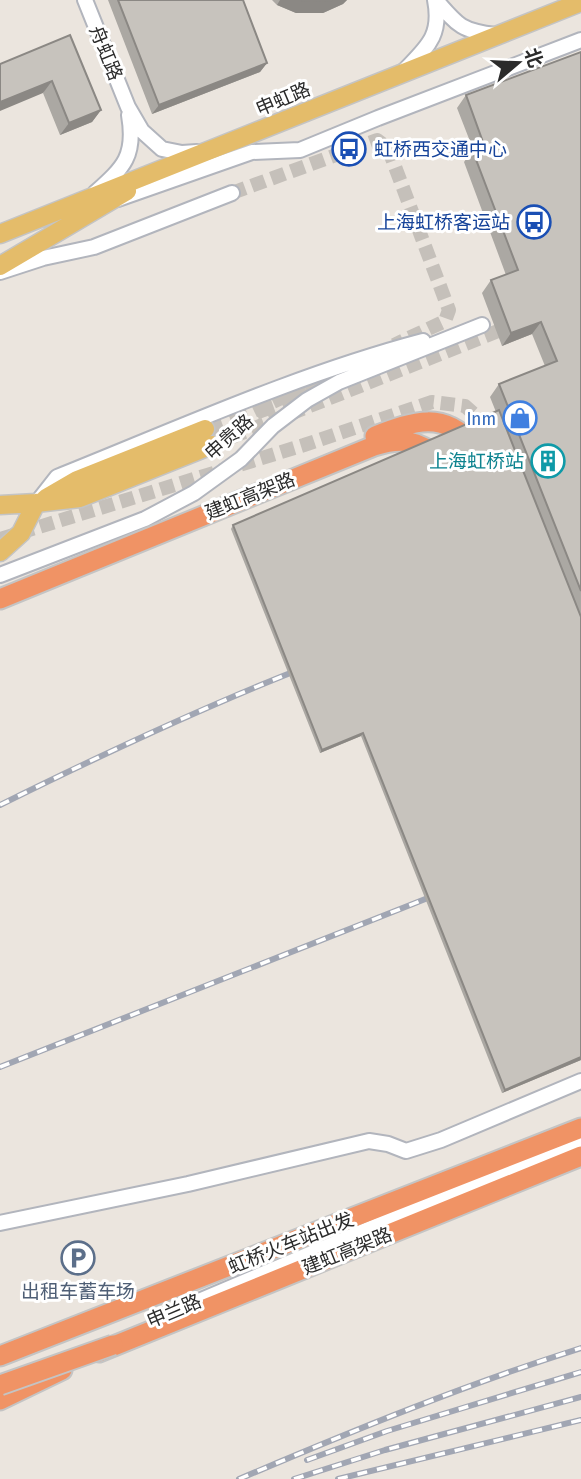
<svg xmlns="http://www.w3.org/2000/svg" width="581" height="1479" font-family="'Fira Sans Condensed','Noto Sans SC',sans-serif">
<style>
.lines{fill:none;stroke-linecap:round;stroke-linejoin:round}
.minor-tunnel{stroke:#c5c0ba;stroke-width:14;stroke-dasharray:14 7;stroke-linecap:butt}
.major-tunnel{stroke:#c5c0ba;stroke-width:18;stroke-dasharray:18 9;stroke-linecap:butt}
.minor-casing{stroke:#b2b5bd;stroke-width:18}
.major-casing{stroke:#c4c4c4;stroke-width:21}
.highway-casing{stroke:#c4c4c4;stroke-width:23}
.minor{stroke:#fff;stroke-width:14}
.major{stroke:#e4bc6a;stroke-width:18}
.highway{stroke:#f09365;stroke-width:19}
.rail-casing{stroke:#a1a6b3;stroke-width:6}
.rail{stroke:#fff;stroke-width:3.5;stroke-dasharray:10;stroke-linecap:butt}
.highway-bridge-casing{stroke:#c4c4c4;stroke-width:23;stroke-linecap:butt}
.highway-bridge{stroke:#f09365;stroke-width:19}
.wall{fill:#aba8a3}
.shaded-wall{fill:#8b8884}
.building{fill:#c7c3bd;stroke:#8b8884;stroke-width:2}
.labels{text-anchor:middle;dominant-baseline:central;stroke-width:6;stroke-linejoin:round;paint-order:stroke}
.street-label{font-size:19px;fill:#2b2b2b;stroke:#fff}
.transit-label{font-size:19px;fill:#164399;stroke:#fff;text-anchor:start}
.shop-label{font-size:19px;fill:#366cbe;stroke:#fff;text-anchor:end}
.culture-label{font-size:19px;fill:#0d838f;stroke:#fff;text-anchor:end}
.service-label{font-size:19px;fill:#4e5e75;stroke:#fff}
</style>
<rect width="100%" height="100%" fill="#ebe5de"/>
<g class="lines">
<path class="minor-tunnel" d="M232 193 377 140 388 148 449 310 445 321 394 345
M254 411 332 374
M212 445 513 325
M0 539 304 445 432 402 465 406 492 430"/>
<path class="major-tunnel" d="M205 429 327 385"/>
<defs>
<path id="minor" d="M85 0 128 107 142 131 162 149 182 153 197 152
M436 0C458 26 462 31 496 35
M404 71C427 47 442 36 435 0
M95 193C124 167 136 156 129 115
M118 199 252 152 300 150 378 118 581 40
M0 272 43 258 94 247 232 193
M39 500 57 477C177 429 298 374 423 341
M0 575 145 519 194 493 241 459 273 426 307 400 339 382 482 325
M0 1223 188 1184 369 1141 388 1144 406 1151 441 1140 581 1081
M166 1315 399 1216 581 1142"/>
<path id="major" d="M0 234 581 2
M0 266 127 191
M46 498 77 480 205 429
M0 505 36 503 80 498 212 445
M0 552 21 533 36 503"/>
<path id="highway" d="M375 436C414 421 444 410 474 446
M0 599 374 446C402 437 418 440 441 459
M99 1352 581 1156
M0 1356 581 1128
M0 1400 62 1370"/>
</defs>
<use href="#minor" class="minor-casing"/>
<use href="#major" class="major-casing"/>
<use href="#highway" class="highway-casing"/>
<use href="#minor" class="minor"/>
<use href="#major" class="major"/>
<use href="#highway" class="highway"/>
<defs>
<path id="rail" d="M0 805C101 755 203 707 308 666
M0 1067 443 892
M307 1460 387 1431 581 1372
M239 1479C352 1431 464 1385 581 1348
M294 1479 385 1450 581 1397
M338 1479 581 1420"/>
</defs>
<use href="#rail" class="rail-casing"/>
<use href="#rail" class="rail"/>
<defs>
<path id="highway-bridge" d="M0 1385 113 1345"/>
</defs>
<use href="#highway-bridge" class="highway-bridge-casing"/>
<use href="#highway-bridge" class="highway-bridge"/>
</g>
<path class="wall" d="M108 0H243L267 63 260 72 152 114Z
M272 0H347L343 4 323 13H296L277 5Z
M70 35 101 110 92 122 60 135 43 93Z
M581 52V1060L502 1093 361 736 320 753 231 529 233 525 496 412 490 397 499 384 545 366 532 334 502 346 482 293 491 280 506 275 464 162 473 149 457 108 466 95Z"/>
<path class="shaded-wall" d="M280 0H347L343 4 323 13H296L277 5Z
M267 63 260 72 152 114 159 105Z
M52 81 43 93 0 111V102Z
M101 110 92 122 60 135 69 123Z
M541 322 532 334 502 346 511 333Z
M363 733 361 736 320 753 322 750Z
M581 1057V1060L502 1093 505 1090Z"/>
<path class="building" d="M118 0H243L267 63 159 105Z
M302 0H332L304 1Z
M70 35 101 110 69 123 52 81 0 102V64Z
M581 52V591L499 384 557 361 541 322 511 333 491 280 518 270 472 149 484 145 466 95Z
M499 410 581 617V1057L505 1090 363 733 322 750 233 525Z"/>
<defs>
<symbol id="bus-ring" viewBox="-11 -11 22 22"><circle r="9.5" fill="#fff" stroke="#1a4fb4" stroke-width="1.5"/><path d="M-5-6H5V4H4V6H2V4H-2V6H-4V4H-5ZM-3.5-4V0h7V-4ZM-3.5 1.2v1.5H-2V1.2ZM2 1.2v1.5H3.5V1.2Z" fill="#1a4fb4"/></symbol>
<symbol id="shop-ring" viewBox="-11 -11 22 22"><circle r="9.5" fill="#fff" stroke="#3f7fe0" stroke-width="1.5"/><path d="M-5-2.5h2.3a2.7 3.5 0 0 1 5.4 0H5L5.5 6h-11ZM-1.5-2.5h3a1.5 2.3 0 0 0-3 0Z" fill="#3f7fe0"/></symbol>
<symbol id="building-ring" viewBox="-11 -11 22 22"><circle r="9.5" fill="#fff" stroke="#0f9aa8" stroke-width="1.5"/><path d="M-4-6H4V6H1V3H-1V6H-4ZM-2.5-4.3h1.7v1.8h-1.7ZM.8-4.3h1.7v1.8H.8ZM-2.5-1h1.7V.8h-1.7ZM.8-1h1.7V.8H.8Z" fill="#0f9aa8"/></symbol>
<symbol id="parking-ring" viewBox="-11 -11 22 22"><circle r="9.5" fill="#fff" stroke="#5c6f8a" stroke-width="1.5"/><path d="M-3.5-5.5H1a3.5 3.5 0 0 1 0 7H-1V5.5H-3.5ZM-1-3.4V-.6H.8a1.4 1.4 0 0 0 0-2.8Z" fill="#5c6f8a"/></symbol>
</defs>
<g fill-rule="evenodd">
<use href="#bus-ring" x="330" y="130" width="38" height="38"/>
<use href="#bus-ring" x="515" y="203" width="38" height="38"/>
<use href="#shop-ring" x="501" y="399" width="38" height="38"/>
<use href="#building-ring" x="529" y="442" width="38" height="38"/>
<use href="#parking-ring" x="59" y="1239" width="38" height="38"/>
</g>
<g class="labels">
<g class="street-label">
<text transform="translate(106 53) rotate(68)">舟虹路</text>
<text transform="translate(283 99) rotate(-23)">申虹路</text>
<text transform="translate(229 437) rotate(-42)">申贵路</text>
<text transform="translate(250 496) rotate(-22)">建虹高架路</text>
<text transform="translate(291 1243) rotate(-22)">虹桥火车站出发</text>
<text transform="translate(347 1251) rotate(-22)">建虹高架路</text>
<text transform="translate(174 1311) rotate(-23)">申兰路</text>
</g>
<g class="transit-label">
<text x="374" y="149">虹桥西交通中心</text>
<text x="510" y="222" text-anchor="end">上海虹桥客运站</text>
</g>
<g class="shop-label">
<text x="496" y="418">Inm</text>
</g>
<g class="culture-label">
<text x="524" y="461">上海虹桥站</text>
</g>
<g class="service-label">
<text x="78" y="1291">出租车蓄车场</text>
</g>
</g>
<g transform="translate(518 63) rotate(71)" stroke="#ffffff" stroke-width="5" paint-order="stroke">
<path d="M0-5L12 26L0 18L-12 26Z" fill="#2b2b2b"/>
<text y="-10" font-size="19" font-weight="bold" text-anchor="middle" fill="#2b2b2b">北</text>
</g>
</svg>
